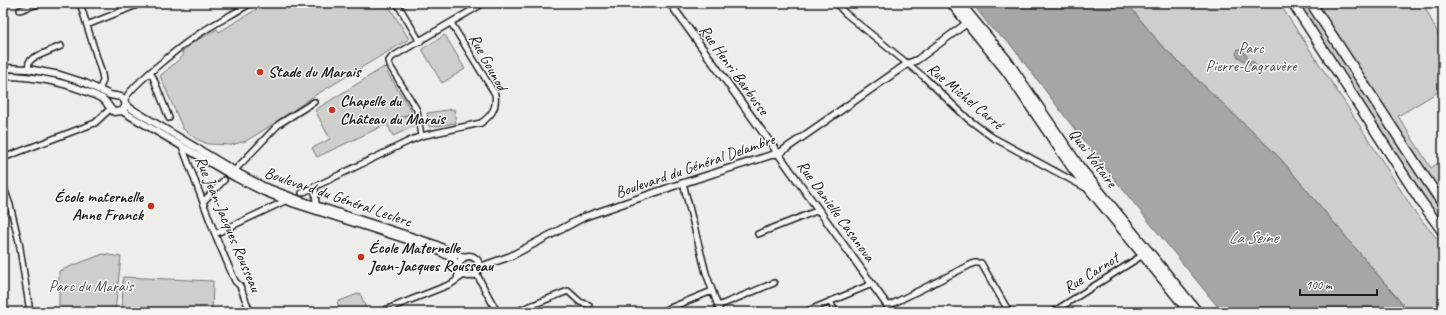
<svg xmlns="http://www.w3.org/2000/svg" width="1446" height="315" font-family="Caveat,sans-serif">
<style>
.green{fill:#cececb;stroke:#757574}
.water{fill:#a6a6a3;stroke:#6f6f6d}
.lines{fill:none;stroke-linecap:round;stroke-linejoin:round}
.minor-casing{stroke:#1c1c1c;stroke-width:8}
.tertiary-casing{stroke:#1c1c1c;stroke-width:9}
.primary-casing{stroke:#1c1c1c;stroke-width:11}
.motorway-casing{stroke:#1c1c1c;stroke-width:12}
.minor{stroke:#f6f6f2;stroke-width:5}
.tertiary{stroke:#f6f6f2;stroke-width:6}
.primary{stroke:#f6f6f2;stroke-width:8}
.motorway{stroke:#f6f6f2;stroke-width:9}
.poi-dot{fill:#c8321e;stroke:#f6f6f2;stroke-width:1.5}
.labels{text-anchor:middle;dominant-baseline:central;stroke-width:3;stroke-linejoin:round;paint-order:stroke}
.park-label{font-size:16px;fill:#515151;stroke:#f6f6f2}
.street-label{font-size:16px;fill:#1c1c1c;stroke:#f6f6f2}
.poi-label{font-size:16px;font-weight:bold;fill:#1c1c1c;stroke:#f6f6f2;text-anchor:start}
.water-label{font-size:17px;font-style:italic;fill:#535352;stroke:#f6f6f2}
</style>
<rect width="100%" height="100%" fill="#edede9"/>
<filter id="ink" filterUnits="userSpaceOnUse"><feTurbulence type="fractalNoise" baseFrequency=".025" numOctaves="2"/><feDisplacementMap in="SourceGraphic" scale="8" xChannelSelector="R" yChannelSelector="G"/><feConvolveMatrix kernelMatrix="1 2 1 2 8 2 1 2 1" color-interpolation-filters="sRGB"/></filter>
<g filter="url(#ink)">
<path class="green" d="M267 3H387L409 39 314 96 275 123 246 141 231 145 208 144 196 139 183 129 160 76 183 56 182 52 192 43 217 29 219 32Z
M1127 3H1279L1351 112 1414 211 1443 246V312H1409L1279 157 1160 44Z
M1297 3H1307L1431 197 1443 213V227Z
M1316 3H1423L1443 44V89L1398 116 1431 168 1441 161 1443 164V196Z
M445 35 465 69 442 83 422 49Z
M384 67 412 112 400 118 410 114 415 126 393 136 387 124 317 157 312 148 330 139 315 110Z
M454 109 456 123 429 127 427 113Z
M103 254 121 257 115 312H59V271Z
M463 266a6 6 0 1 1 12 0a6 6 0 1 1-12 0Z
M123 277 213 281 212 312H122Z
M360 293 367 311 341 312 337 302Z"/>
<path class="water" d="M972 3H1127L1160 44 1279 157 1409 312H1222L1082 139 1010 44 991 28Z
M1238 49 1243 50 1249 60 1254 62 1261 73 1259 74 1250 65 1238 57 1236 54Z"/>
<g class="lines">
<defs>
<path id="minor" d="M80 3 102 74 103 81 99 90
M120 3 123 11
M397 3 420 42
M836 3 845 13 924 77 968 119 992 137 1086 188
M20 10 41 3
M87 25 142 3
M28 69 29 62 33 58 61 46
M150 73 153 77 169 118
M125 100C127 89 180 47 193 38 211 25 232 15 251 3
M421 136 417 110 390 66 389 61 392 57 484 3
M182 146 215 234 235 281 240 286 249 309V312
M3 158 95 123 110 109
M234 171 279 124 314 102
M683 183 706 273 720 312
M3 185 10 205 19 242 30 312
M315 186 316 206
M302 193 409 141 421 136 481 123C492 115 497 108 495 94L451 23
M203 202 224 180
M215 234 285 201
M758 234 819 210
M476 273 497 312
M457 279 459 269
M830 301 835 312
M718 306 774 283
M888 306 974 263H981L1009 312
M380 312 451 284 464 275
M515 312 568 291 580 302 589 305
M660 312 712 291
M805 312 872 284
M1053 312 1143 255"/>
<path id="tertiary" d="M670 3 892 312
M3 68 28 69 60 75 85 83 110 95 121 97C126 101 127 106 122 111L114 112C109 109 108 103 103 99 71 83 38 76 3 76
M126 104 130 108 242 175 263 186 300 200 435 244 457 255 465 257
M122 111 236 178 264 192 295 204 432 248 452 258 459 266
M459 266a10 10 0 1 1 20 0a10 10 0 1 1-20 0Z
M478 269 483 266 511 256 584 217 674 186 781 152 907 64 917 60 967 23"/>
<path id="primary" d="M951 3 1006 71 1072 168 1189 312
M960 3 1007 60 1080 167 1198 312"/>
<path id="motorway" d="M1293 3 1420 200 1443 232
M1311 3 1420 170 1443 204"/>
</defs>
<use href="#minor" class="minor-casing"/>
<use href="#tertiary" class="tertiary-casing"/>
<use href="#primary" class="primary-casing"/>
<use href="#motorway" class="motorway-casing"/>
<use href="#minor" class="minor"/>
<use href="#tertiary" class="tertiary"/>
<use href="#primary" class="primary"/>
<use href="#motorway" class="motorway"/>
</g>
</g>
<g class="poi-dot">
<circle cx="260" cy="72" r="4"/>
<circle cx="332" cy="110" r="4"/>
<circle cx="151" cy="206" r="4"/>
<circle cx="361" cy="257" r="4"/>
</g>
<g class="labels">
<g class="park-label">
<text x="1251" y="48">Parc<tspan x="1251" dy="18">Pierre-Lagravère</tspan></text>
<text x="91" y="286">Parc du Marais</text>
</g>
<g class="street-label">
<text transform="translate(488 62) rotate(61)">Rue Gounod</text>
<text transform="translate(734 70) rotate(54)">Rue Henri Barbusse</text>
<text transform="translate(965 96) rotate(40)">Rue Michel Carré</text>
<text transform="translate(1093 158) rotate(53)">Quai Voltaire</text>
<text transform="translate(695 166) rotate(-19)">Boulevard du Général Delambre</text>
<text transform="translate(338 197) rotate(19)">Boulevard du Général Leclerc</text>
<text transform="translate(836 211) rotate(54)">Rue Danielle Casanova</text>
<text transform="translate(228 224) rotate(67)">Rue Jean-Jacques Rousseau</text>
<text transform="translate(1091 273) rotate(-32)">Rue Carnot</text>
</g>
<g class="poi-label">
<text x="268" y="72">Stade du Marais</text>
<text x="340" y="101">Chapelle du<tspan x="340" dy="18">Château du Marais</tspan></text>
<text x="143" y="197" text-anchor="end">École maternelle<tspan x="143" dy="18">Anne Franck</tspan></text>
<text x="369" y="248">École Maternelle<tspan x="369" dy="18">Jean-Jacques Rousseau</tspan></text>
</g>
<g class="water-label">
<text x="1253" y="237">La Seine</text>
</g>
</g>
<rect width="1446" height="315" fill="none" stroke="#f6f6f2" stroke-width="16"/>
<rect x="8" y="8" width="1430" height="299" fill="none" stroke="#1c1c1c" stroke-width="1.5" filter="url(#ink)"/>
<path d="M1300 289v6h77v-6" fill="none" stroke="#1c1c1c" stroke-width="2"/>
<text x="1306" y="289" font-size="12" fill="#1c1c1c" stroke="#f6f6f2" stroke-width="3" paint-order="stroke">100 m</text>
</svg>
